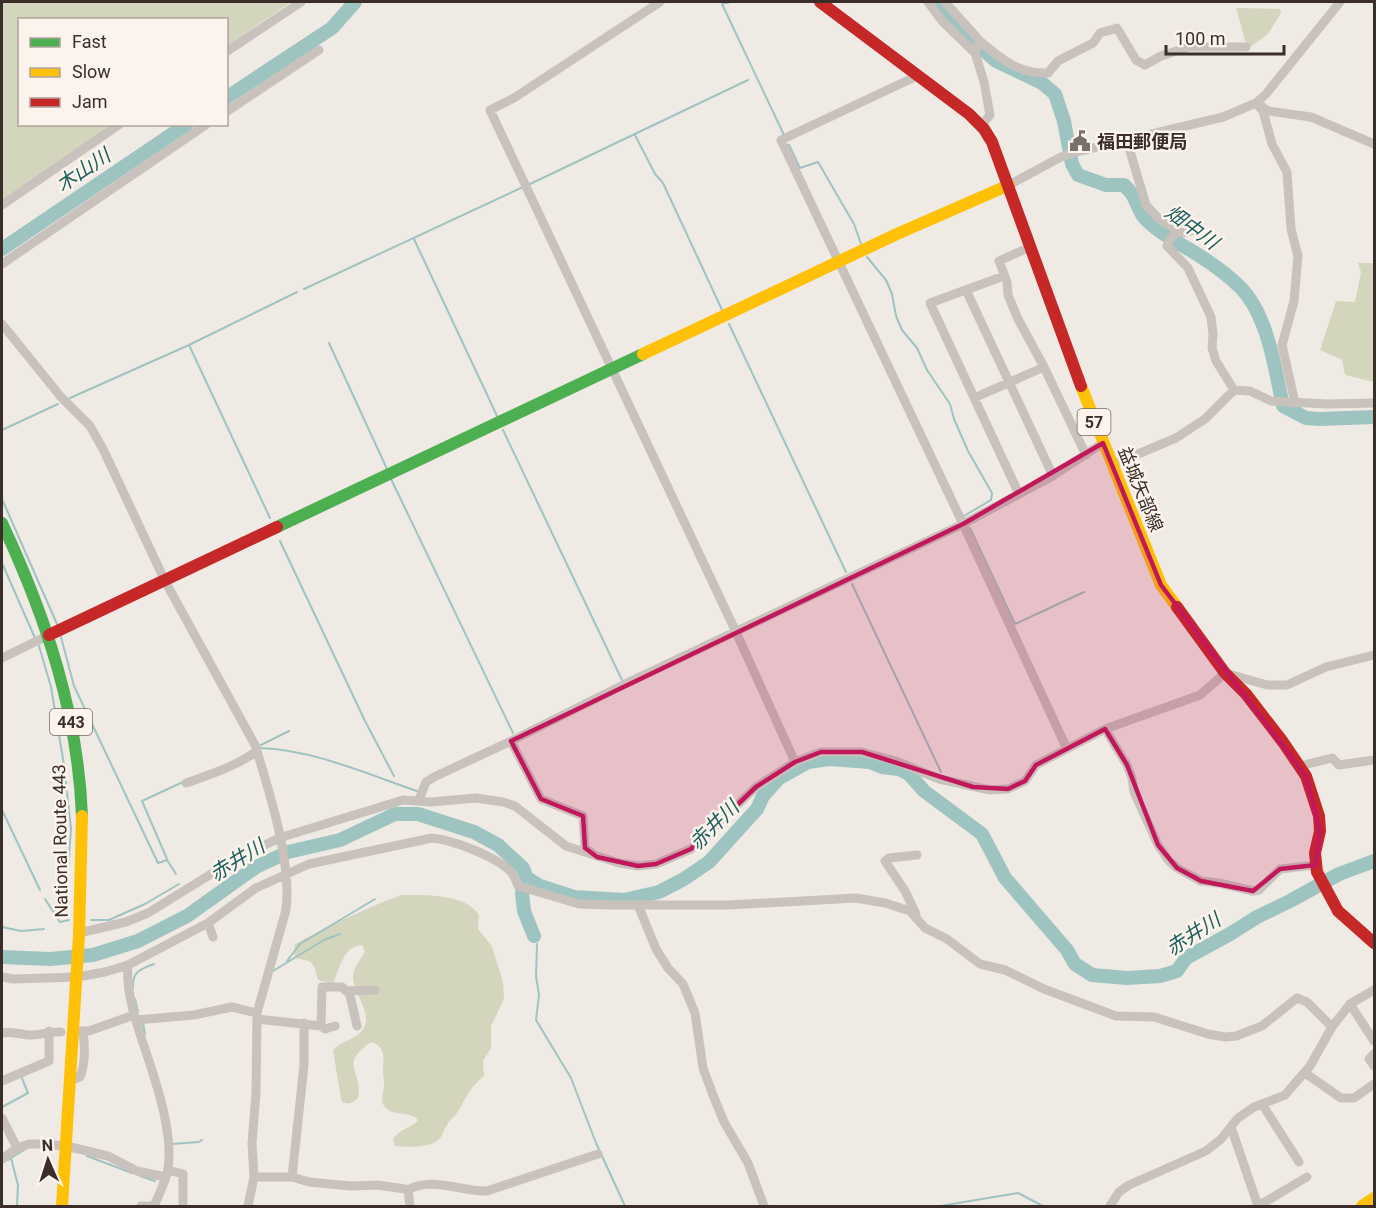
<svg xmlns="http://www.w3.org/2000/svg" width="1376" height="1208" font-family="Roboto,'Noto Sans JP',sans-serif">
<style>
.green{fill:#d3d6bd}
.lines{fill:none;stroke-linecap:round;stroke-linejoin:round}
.stream{stroke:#9ec4c1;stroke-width:2}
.river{stroke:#9ec4c1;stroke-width:14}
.street{stroke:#c9c1bc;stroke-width:9}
.fast{stroke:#4caf50;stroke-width:12}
.slow{stroke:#ffc107;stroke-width:12}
.jam{stroke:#c62828;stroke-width:12}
.marked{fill:#c2185b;fill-opacity:0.2;stroke:#c2185b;stroke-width:4.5;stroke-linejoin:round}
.labels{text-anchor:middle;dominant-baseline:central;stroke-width:5;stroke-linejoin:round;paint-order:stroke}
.shield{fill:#fcf3ec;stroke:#756964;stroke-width:1.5}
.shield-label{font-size:16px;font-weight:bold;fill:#3b2e29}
.poi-label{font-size:18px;font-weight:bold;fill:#3b2e29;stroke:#fcf3ec;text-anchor:start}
.street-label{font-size:18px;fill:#3b2e29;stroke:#fcf3ec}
.water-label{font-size:20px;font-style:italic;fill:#1b605f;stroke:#fcf3ec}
</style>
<rect width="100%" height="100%" fill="#f0eae4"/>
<path class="green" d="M2 2H291L227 46 226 20H20V124L113 125 2 201Z
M1236 8 1280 9 1281 13 1268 34 1250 47 1246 44Z
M1358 263H1374V382L1345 375 1342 360 1320 350 1336 301 1355 302 1361 272Z
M401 895C425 895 465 893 479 915L478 929 492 946 503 982 504 999 491 1026V1048L483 1061 484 1076C469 1089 468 1094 459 1110 456 1116 450 1119 447 1125 443 1130 443 1137 437 1141 427 1148 407 1147 395 1146L393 1139C400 1128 411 1129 418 1120 409 1110 391 1117 384 1106 380 1100 383 1094 384 1088 385 1083 383 1078 383 1073 383 1060 387 1046 371 1042 337 1066 364 1069 358 1098 353 1103 349 1105 342 1102L341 1099 333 1050C342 1040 356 1040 363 1029 374 1014 352 992 353 976 354 966 361 960 365 951L362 945C342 947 340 969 333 984L318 980 314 966 309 961 295 958 294 951 295 944C330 925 364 909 401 895Z"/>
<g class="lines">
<path class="stream" d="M731 2 722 4 784 135
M635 135 655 174 663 183 723 312
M789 145 800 168 818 162 854 224 861 244
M528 185 748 80
M414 239 498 418
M867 257 886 280 892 294 896 316 902 330 917 348 927 370 950 404 954 419 968 451 992 493 991 500 964 516
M304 289 523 187
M729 324 846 572
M329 343 387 469
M189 345 270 518
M70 398 189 345 297 292
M2 430 58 404
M503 430 622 680
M391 479 513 733
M2 499 57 624
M970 528 1015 624 1084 592
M280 541 365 721 394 776
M2 563 35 638
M852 584 941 772
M61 637 74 686 158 863 167 860 176 874
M39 646 51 687 64 765 71 829 65 907
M261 745 289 731
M260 748C314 750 367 774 417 791
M2 810 40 890
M167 859 142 801 183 782
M45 899 60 922 69 920
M91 920H109L145 904 179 884
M2 927 21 931 44 929
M537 944 536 976 539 995 536 1020 571 1078 596 1143 625 1206
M287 961 300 944 375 899
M273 971 324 940 340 934
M133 988C132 972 140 969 154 964
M135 999 138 1011
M143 1023 145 1034
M2 1107 28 1093 21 1076
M171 1144 199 1142 202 1140
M87 1156 132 1173
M11 1158 18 1185 17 1206
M8 1160 24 1150
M140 1176 155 1181
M940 1206 1018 1193 1043 1206"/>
<path class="river" d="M933 2 966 35 996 61 1042 83 1055 94 1064 121 1072 164 1078 175 1106 185H1124C1137 197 1135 204 1143 216 1156 232 1183 245 1200 256 1214 265 1228 275 1240 287 1268 315 1275 369 1283 406L1306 418 1320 419 1374 417
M226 98 332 28 355 2
M2 249 187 124
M522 893 524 911 534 936
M2 957 50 959 93 955 138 941 187 916 256 867 288 852 340 840 395 814H418L474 832 498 845 523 868 527 878 540 886 574 897 624 900 659 892 684 879 709 862 757 809 763 796 778 779 808 762 829 759 870 762 882 767 899 769 909 774 924 791 982 834 1005 878 1067 950 1075 964 1092 975 1127 978 1160 976 1177 971 1186 958 1230 934 1257 917 1290 901 1339 874 1374 861"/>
<path class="street" d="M660 2 514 98 490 110 736 632 795 762
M928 2 943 22 975 53 984 82 990 115 981 126
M945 2 981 42
M973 51 981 42C1002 60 1020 74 1048 73L1058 61 1093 43 1100 33 1117 28 1136 60 1145 65 1161 56 1189 47H1246
M226 52 301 2
M917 76 781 140 963 524 1067 749
M1256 103 1263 111 1272 144 1287 172 1291 229 1298 256 1294 301 1282 345 1295 403
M1261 106 1268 111 1311 117 1374 144
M226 112 319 50
M1127 141 1146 205 1160 220 1182 233 1199 229
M1009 185 1061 157 1076 152 1223 117 1256 103 1266 94 1340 2
M2 205 120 124
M1177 231 1169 241 1167 246 1188 268 1211 317 1213 334 1212 348 1216 361 1234 390
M1030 247 999 261 1007 282 1008 295 1018 319 1044 367 1086 455
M2 264 207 124
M1004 276 930 303 1019 494
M966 290 1053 476
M2 324 61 397 90 426 103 449 165 581 255 745C269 790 292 863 286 910L257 1013 256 1093 252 1143 254 1177 248 1206
M974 398 1044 367
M1112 465 1176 438 1205 419 1234 390 1250 391 1271 401 1327 404 1374 403
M2 658 49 635
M1105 729 1127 765 1132 778 1134 792 1158 845 1169 861 1177 868 1201 881 1219 883 1253 891 1259 890 1280 869 1316 865
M511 741 541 799 583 816 585 848 592 853
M1300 766 1332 758 1339 765 1374 760
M186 783C211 774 235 767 257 751
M419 800 426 782 434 777 511 741 627 683 963 524 1051 477 1103 443
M638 905 656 949 668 968 683 984 695 1013 703 1068 713 1095 724 1122 748 1163 764 1206
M916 914 905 891 885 861 889 858 917 855
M208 923 213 937
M79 933 126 922 148 913 229 863 279 838 403 800 431 802 476 798 503 802 515 806 566 846 619 863 638 866 656 864 691 849 756 787 795 762 821 752H862L896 761 939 779 990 790 1008 789 1025 781 1036 765 1105 729 1200 695 1225 673 1267 685H1287L1326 667 1374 655
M128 965C126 989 134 1015 141 1037 153 1073 174 1130 168 1168 166 1181 159 1194 154 1206
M2 977 13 979 77 977 105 972 128 965 208 923 256 888 309 864 432 838C453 840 498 857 512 873 515 877 516 882 518 886L579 904 610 905H728L856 898 885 903 910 911 925 928 947 939 980 964 1005 970 1044 989 1116 1016 1154 1017 1208 1034 1225 1037 1236 1036 1262 1026 1297 998 1307 1002 1332 1027
M349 991 357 1026
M1350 1004 1374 1041
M257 1019 321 1026 325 1029 335 1026
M136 1020 194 1015 232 1007 257 1013
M321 1026 322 987H342L346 991 375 990
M80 1031H89L134 1015
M2 1033C13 1031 21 1035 31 1035 42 1035 50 1031 61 1032
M1374 1054 1369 1059 1374 1066
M1305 1073 1341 1098H1354L1374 1084
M71 1080 80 1077C86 1063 85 1046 83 1031
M2 1081 49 1061V1031
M1262 1104 1299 1162
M2 1118 17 1148
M1231 1127 1258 1206 1307 1177
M2 1159 17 1148 29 1144H42L66 1146 108 1156 137 1171 166 1177
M168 1170 183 1174V1206
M254 1177H292L309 1182 351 1186 377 1185 405 1189 408 1190 410 1206
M292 1177 304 1065V1023
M408 1190C431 1176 463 1192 487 1191L598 1154
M141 1206H154
M1110 1206 1119 1192 1129 1185 1206 1151 1221 1139 1238 1118 1254 1107 1285 1095 1310 1066 1332 1027 1350 1004 1374 990"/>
<path class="fast" d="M2 523C46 617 78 713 82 816
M277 527 643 354"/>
<path class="slow" d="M643 354 897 234 1009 185
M1081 386 1161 585 1177 607
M62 1206 79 935 82 816
M1362 1206 1374 1198"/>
<path class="jam" d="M820 2 969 114 984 129 992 142 1081 386
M1177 607 1225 673 1246 694 1283 742 1306 776 1319 816 1320 831 1315 853 1317 872 1338 911 1374 943
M49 635 277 527"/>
</g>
<path class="marked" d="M1103 443 1161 585 1306 776 1320 831 1316 865 1280 869 1253 891 1201 881 1177 868 1158 845 1127 765 1105 729 1036 765 1025 781 1008 789 973 787 862 752H821L795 762 756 787 691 849 656 864 638 866 597 857 585 848 583 816 541 799 511 741 963 524Z"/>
<defs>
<symbol id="civic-bare" viewBox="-9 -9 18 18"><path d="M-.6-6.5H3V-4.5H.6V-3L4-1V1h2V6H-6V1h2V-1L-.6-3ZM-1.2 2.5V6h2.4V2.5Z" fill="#7a706a" stroke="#fcf3ec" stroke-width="2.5" paint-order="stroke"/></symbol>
</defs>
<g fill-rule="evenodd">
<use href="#civic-bare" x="1065" y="126" width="30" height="30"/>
</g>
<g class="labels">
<g class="shield">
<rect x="1077.5" y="409" width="33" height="26" rx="4.5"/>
<rect x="50" y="709" width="42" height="26" rx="4.5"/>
</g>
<g class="shield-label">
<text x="1094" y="422">57</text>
<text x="71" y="722">443</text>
</g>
<g class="poi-label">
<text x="1097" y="141">福田郵便局</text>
</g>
<g class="street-label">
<text transform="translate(1141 489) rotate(68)">益城矢部線</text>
<text transform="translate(60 841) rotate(-91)">National Route 443</text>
</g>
<g class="water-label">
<text transform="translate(83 170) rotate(-34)">木山川</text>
<text transform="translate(1192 227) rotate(36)">畑中川</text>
<text transform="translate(714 825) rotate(-45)">赤井川</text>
<text transform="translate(237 860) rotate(-32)">赤井川</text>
<text transform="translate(1193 934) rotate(-33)">赤井川</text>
</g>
</g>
<rect width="1376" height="1208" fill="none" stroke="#3b2e29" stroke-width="6"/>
<rect x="18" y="18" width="210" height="108" fill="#fcf3ec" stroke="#afa49e" stroke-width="1.5"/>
<rect x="30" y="38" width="30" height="9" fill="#4caf50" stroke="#afa49e" stroke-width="1.5"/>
<text x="72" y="48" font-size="18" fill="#3b2e29">Fast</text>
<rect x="30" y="68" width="30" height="9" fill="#ffc107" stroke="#afa49e" stroke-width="1.5"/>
<text x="72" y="78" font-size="18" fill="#3b2e29">Slow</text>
<rect x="30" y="98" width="30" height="9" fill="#c62828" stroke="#afa49e" stroke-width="1.5"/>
<text x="72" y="108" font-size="18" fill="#3b2e29">Jam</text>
<g transform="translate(48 1160) rotate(357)" stroke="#fcf3ec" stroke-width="4.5" paint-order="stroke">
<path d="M0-4.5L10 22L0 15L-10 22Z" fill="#3b2e29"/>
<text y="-9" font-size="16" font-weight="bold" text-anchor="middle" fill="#3b2e29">N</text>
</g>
<path d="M1166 45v9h118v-9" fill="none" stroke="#3b2e29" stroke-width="3"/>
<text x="1175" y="45" font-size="18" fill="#3b2e29" stroke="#fcf3ec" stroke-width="4.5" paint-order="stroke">100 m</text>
</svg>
